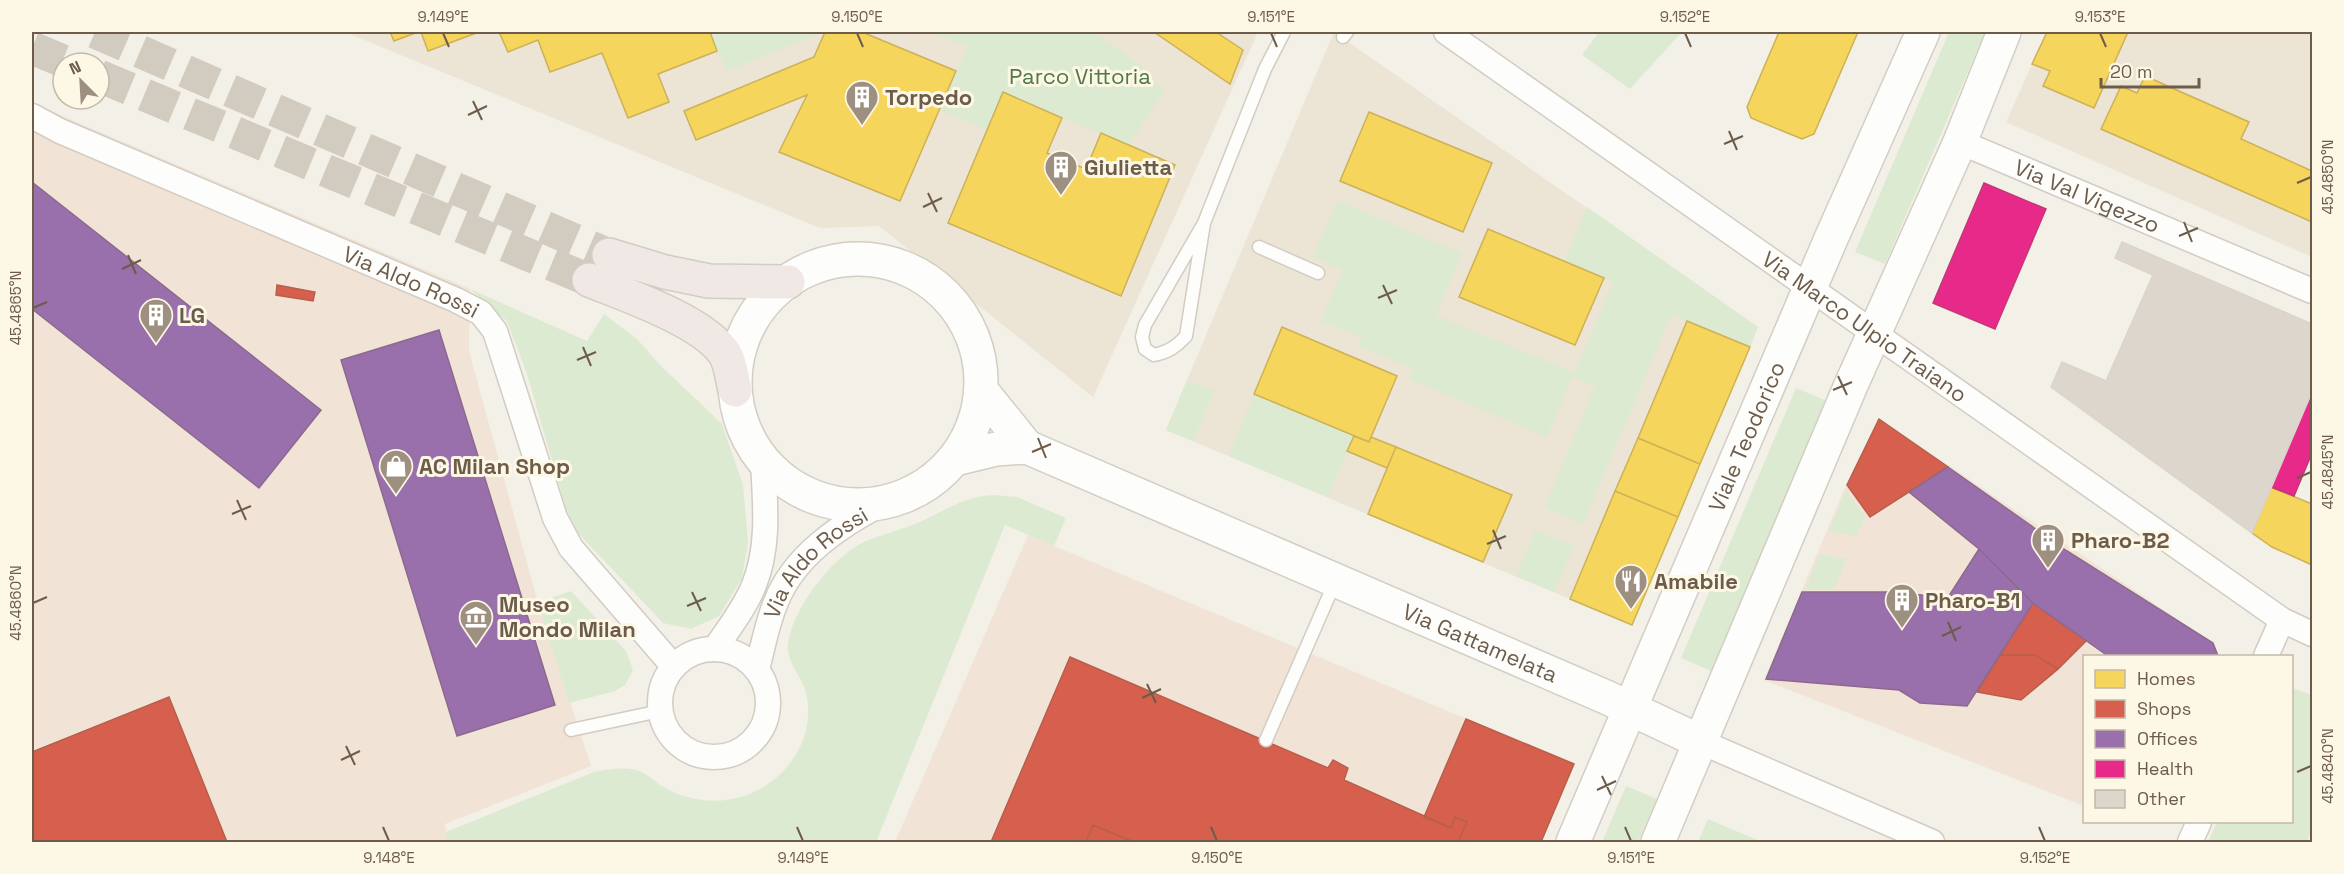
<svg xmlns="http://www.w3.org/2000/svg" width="2344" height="874" font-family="'Space Grotesk',sans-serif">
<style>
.residential{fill:#ece4d4}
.commercial{fill:#f1e4d7}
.green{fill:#ddead2}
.homes{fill:#f6d55c;stroke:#cdb157;stroke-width:1.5}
.shops{fill:#d6604d;stroke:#b75f4c;stroke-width:1.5}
.offices{fill:#9970ab;stroke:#8c6a8e;stroke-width:1.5}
.health{fill:#e7298a;stroke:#c33877;stroke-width:1.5}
.building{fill:#dcd6cd;stroke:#dbd4ca;stroke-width:1.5}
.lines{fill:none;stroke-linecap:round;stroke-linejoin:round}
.highway-tunnel{stroke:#d2cbc0;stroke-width:33;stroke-dasharray:33 16;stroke-linecap:butt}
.lane-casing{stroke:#d2ccc3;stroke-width:15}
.street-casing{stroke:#d2ccc3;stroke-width:27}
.secondary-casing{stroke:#d3cec3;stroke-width:36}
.highway-casing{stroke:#d3ccc4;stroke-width:36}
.lane{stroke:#fdfdfb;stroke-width:12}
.street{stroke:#fdfdfb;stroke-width:24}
.secondary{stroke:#fdfdfb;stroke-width:33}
.highway{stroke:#efe8e4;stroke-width:33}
.ticks{fill:none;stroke:#6e5c4a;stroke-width:2}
.labels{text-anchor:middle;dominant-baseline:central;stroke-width:6;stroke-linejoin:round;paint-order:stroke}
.park-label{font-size:22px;fill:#4f7947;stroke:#fdf7e6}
.poi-label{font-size:22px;font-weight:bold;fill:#6e5c4a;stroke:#fdf7e6;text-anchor:start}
.street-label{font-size:22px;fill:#6e5c4a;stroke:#fdf7e6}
.neatline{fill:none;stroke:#6e5c4a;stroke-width:2}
.ticks-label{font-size:15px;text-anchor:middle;fill:#6e5c4a}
</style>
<rect width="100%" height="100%" fill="#f3f0e7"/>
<path class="residential" d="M345 32H1258L1093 397 879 226 820 228Z
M1334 32 1758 327 1632 625 1166 430Z
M2047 32H2312V257L2006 122Z"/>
<path class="commercial" d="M32 105 48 110 470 289 469 351 538 603 591 766 445 824 447 842H32Z
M1878 418 2213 643 2220 656H2084V806L1764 680 1846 485Z
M1028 535 1574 764 1541 842H895Z"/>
<path class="green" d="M710 32H824L726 71Z
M930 32H1094L1143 67 1141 72 1165 91 1128 145 1004 93 987 130 939 110 968 47Z
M1599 32H1682L1630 89 1582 55Z
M1949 32H1985L1885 264 1855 252Z
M1337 201 1462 253 1436 315 1574 373 1613 282 1564 262 1587 207 1758 327 1750 347 1671 315 1583 524 1544 508 1595 386 1573 377 1547 437 1409 379 1413 369 1359 346 1362 337 1321 321 1343 270 1313 257Z
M470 289 587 341 604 314 637 339 661 366 722 424 743 485 748 542 742 578 719 616 691 629 663 623 577 532 566 509 527 374 507 321Z
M1187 380 1214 391 1193 441 1166 430Z
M1796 388 1827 401 1711 671 1681 658Z
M1254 394 1354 436 1328 497 1228 456Z
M1846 490 1865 517 1856 536 1829 532Z
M993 495 1017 497 1066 518 1054 546 1005 525 876 842H447L446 832 594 772C610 770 628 765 643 773 650 776 655 782 662 786 688 801 716 805 744 796 786 782 817 738 806 693 802 677 785 660 788 643 793 609 831 558 862 543 881 534 902 530 922 521 948 509 963 497 993 495Z
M1535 530 1574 546 1554 592 1516 576Z
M1820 554 1847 559 1834 589H1805Z
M571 591 626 651 633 670 625 685 615 691 569 703 538 603Z
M2292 688 2312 695V830L2307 842H2208L2217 822H2292Z
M1626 786 1657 799 1638 842H1602Z
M1708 819 1762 842H1698Z"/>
<path class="homes" d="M390 32H418L394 41Z
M421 32H479L428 51Z
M499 32H710L717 51 658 74 669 102 628 118 602 53 550 72 538 40 508 52Z
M825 32H862L956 71 900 201 779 152 807 95 696 140 684 111 814 57Z
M1154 32H1216L1243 50 1230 84Z
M1779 32H1858L1814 134 1802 139 1751 118 1747 107Z
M2047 32H2128L2094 108 2043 86 2050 71 2032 64Z
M2145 76 2249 122 2241 139 2312 171V222L2101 129 2121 86 2137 93Z
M1003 92 1062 118 1047 153 1086 169 1101 133 1175 165 1121 296 948 223Z
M1369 112 1492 163 1463 232 1340 181Z
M1488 229 1604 278 1575 345 1459 297Z
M1687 321 1750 347 1700 464 1638 438Z
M1282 327 1397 376 1369 442 1254 394Z
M1354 436 1369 442 1371 437 1396 447 1387 468 1347 451Z
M1638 438 1700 464 1678 517 1615 491Z
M1396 447 1512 495 1483 562 1368 514Z
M2271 487 2312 504V565L2272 547 2252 533Z
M1615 491 1678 517 1632 625 1570 599Z"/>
<path class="shops" d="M277 285 315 292 313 301 276 295Z
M1879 419 1948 467 1870 517 1847 485Z
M2033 603 2086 641 2058 669 2035 655H2000Z
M2000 655H2035L2058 669 2021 700 1977 692Z
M1070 657 1328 768 1333 760 1348 768 1344 780 1451 828 1455 817 1467 822 1458 842H1324L1318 840 1317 842H1134L1093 825 1086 842H991Z
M169 697 227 842H32V752Z
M1466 719 1574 764 1541 842H1458L1467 822 1455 817 1451 828 1424 817Z
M1093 825 1134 842H1086Z"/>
<path class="offices" d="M32 182 321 410 259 488 32 309Z
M439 330 555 705 457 736 341 360Z
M1948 467 2067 551 2213 643 2218 656H2108L2033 603 1979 549 1909 492Z
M1979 549 2033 603 1967 706 1920 703 1899 690 1766 679 1802 592H1902L1947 599Z"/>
<path class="health" d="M1984 183 2046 209 1995 329 1933 303Z
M2312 392V453L2294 496 2271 487Z"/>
<path class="building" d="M2122 242 2312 324V392L2252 533 2051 387 2062 362 2106 381 2153 275 2115 258Z"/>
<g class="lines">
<path class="highway-tunnel" d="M95 32 609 255
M32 48 68 63
M99 76 589 280"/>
<defs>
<path id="lane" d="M1343 37 1347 32
M1204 223 1186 336C1176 347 1168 352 1154 355L1145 349 1142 337 1145 325 1204 223 1265 69 1284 32
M1259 247 1318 273
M571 730 660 711
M1266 740 1335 582"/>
<g id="street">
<path id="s1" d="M1446 32 2282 620 2312 634"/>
<path id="s2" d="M32 116 60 131 456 300 481 313 495 331 555 518 571 548 674 667"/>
<path id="s3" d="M1960 142 2312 291"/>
<circle cx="714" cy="703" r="54"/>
<path d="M715 649C728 629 745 608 754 585 770 545 765 503 763 461"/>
<path d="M2266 656 2282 620"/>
<path id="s4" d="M757 669C763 647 767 623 776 602 794 556 839 526 881 504"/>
<path d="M1701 742 1932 842"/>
<path d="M2190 842 2199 822"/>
</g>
<g id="secondary">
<circle cx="858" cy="382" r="123"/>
<path d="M981 390 1027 447"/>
<path id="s5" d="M955 459 996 449 1027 447 1608 698 1701 742"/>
<path id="s6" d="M1573 842 1830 241 1923 32"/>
<path d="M1658 842 1851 385 1960 142 2004 32"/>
</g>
<path id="highway" d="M609 255 665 272 709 281 788 282
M589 280C626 295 703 321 725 354 731 364 732 379 735 390"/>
</defs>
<use href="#lane" class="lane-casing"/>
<use href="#street" class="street-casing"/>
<use href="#secondary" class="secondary-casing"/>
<use href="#highway" class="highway-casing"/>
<use href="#lane" class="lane"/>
<use href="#street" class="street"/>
<use href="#secondary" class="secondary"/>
<use href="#highway" class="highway"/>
</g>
<path class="ticks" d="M443 33 449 47M857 33 863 47M1271 33 1277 47M1685 33 1691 47M2100 33 2106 47M473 101 482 120M468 115 487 106M1729 131 1737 150M1724 144 1743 136M2297 183 2311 177M928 193 937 212M923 207 942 198M2184 222 2192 242M2179 236 2198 228M128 255 136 274M122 269 141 260M1383 285 1392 304M1378 298 1397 290M33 308 47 302M583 347 591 366M577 360 596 352M1838 376 1847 395M1833 390 1852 382M1038 438 1046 458M1032 452 1051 444M2297 478 2311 472M237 500 246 520M232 514 251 506M1493 530 1501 549M1487 544 1506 536M692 592 701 611M33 603 47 597M687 606 706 598M1948 622 1956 641M1942 636 1961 627M1147 684 1156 703M1142 698 1161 689M346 746 355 765M341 760 360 751M2297 772 2311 766M1602 776 1611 795M1597 790 1616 781M383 827 389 841M797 827 803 841M1211 827 1217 841M1625 827 1631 841M2039 827 2045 841"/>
<defs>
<symbol id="building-pin" viewBox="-11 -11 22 30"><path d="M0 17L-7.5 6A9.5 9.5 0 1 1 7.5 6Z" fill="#9d9081" stroke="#fdf7e6"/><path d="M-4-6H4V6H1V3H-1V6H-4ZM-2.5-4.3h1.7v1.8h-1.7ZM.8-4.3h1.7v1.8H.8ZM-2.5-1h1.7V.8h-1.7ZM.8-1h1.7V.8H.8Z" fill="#fff"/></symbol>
<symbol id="shop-pin" viewBox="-11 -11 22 30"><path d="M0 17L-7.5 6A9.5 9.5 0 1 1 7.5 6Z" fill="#9d9081" stroke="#fdf7e6"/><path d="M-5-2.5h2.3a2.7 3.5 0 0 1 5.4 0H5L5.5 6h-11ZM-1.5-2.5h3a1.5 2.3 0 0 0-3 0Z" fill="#fff"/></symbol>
<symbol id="restaurant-pin" viewBox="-11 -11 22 30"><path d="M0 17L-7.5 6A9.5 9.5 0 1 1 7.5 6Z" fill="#9d9081" stroke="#fdf7e6"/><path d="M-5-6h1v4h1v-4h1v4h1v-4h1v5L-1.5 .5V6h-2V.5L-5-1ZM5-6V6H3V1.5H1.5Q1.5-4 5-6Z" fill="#fff"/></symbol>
<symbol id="museum-pin" viewBox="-11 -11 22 30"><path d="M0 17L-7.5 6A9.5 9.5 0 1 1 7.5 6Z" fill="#9d9081" stroke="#fdf7e6"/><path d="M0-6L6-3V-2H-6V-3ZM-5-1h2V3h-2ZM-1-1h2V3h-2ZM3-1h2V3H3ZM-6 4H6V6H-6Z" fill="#fff"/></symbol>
</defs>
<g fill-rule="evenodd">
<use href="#building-pin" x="843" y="78" width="38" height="52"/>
<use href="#building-pin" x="1042" y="148" width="38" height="52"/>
<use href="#building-pin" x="137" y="296" width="38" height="52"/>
<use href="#shop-pin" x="377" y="447" width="38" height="52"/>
<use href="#building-pin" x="2029" y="521" width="38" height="52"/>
<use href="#restaurant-pin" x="1612" y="562" width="38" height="52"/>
<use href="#building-pin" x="1883" y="581" width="38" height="52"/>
<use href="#museum-pin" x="457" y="598" width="38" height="52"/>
</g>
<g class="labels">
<g class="park-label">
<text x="1080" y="76">Parco Vittoria</text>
</g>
<g class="poi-label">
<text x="885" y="97">Torpedo</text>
<text x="1084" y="167">Giulietta</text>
<text x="179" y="315">LG</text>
<text x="419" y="466">AC Milan Shop</text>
<text x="2071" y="540">Pharo-B2</text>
<text x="1654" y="581">Amabile</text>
<text x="1925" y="600">Pharo-B1</text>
<text x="499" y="604">Museo<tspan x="499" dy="25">Mondo Milan</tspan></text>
</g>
<g class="street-label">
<text stroke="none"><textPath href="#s3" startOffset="138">Via Val Vigezzo</textPath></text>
<text stroke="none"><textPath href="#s2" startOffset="414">Via Aldo Rossi</textPath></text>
<text stroke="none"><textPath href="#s1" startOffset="512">Via Marco Ulpio Traiano</textPath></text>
<text stroke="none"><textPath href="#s6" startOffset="441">Viale Teodorico</textPath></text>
<text stroke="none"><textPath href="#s4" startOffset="126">Via Aldo Rossi</textPath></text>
<text stroke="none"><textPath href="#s5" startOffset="567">Via Gattamelata</textPath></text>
</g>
</g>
<rect width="2344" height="874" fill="none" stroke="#fdf7e6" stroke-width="66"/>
<rect x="2083" y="655" width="210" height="168" fill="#fdf7e6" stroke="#c4b9a8" stroke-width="1.5"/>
<rect x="2095" y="670" width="30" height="18" fill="#f6d55c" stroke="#c4b9a8" stroke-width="1.5"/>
<text x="2137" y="685" font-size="18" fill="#6e5c4a">Homes</text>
<rect x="2095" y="700" width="30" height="18" fill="#d6604d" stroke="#c4b9a8" stroke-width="1.5"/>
<text x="2137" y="715" font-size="18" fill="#6e5c4a">Shops</text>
<rect x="2095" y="730" width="30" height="18" fill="#9970ab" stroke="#c4b9a8" stroke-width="1.5"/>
<text x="2137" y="745" font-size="18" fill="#6e5c4a">Offices</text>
<rect x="2095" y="760" width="30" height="18" fill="#e7298a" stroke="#c4b9a8" stroke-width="1.5"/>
<text x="2137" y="775" font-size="18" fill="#6e5c4a">Health</text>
<rect x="2095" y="790" width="30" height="18" fill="#dcd6cd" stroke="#c4b9a8" stroke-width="1.5"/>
<text x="2137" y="805" font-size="18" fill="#6e5c4a">Other</text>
<g transform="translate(81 81) rotate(336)"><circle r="28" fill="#fdf7e6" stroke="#c4b9a8" stroke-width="1.5"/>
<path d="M0-4.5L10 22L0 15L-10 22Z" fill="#9d9081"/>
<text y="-9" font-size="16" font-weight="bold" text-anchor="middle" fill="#6e5c4a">N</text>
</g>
<path d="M2101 78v9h98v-9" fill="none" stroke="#6e5c4a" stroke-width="3"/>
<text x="2110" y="78" font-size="18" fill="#6e5c4a" stroke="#fdf7e6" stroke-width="4.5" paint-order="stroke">20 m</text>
<rect x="33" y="33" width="2278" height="808" class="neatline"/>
<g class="ticks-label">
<text x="443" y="22">9.149°E</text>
<text x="857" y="22">9.150°E</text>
<text x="1271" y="22">9.151°E</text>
<text x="1685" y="22">9.152°E</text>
<text x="2100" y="22">9.153°E</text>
<text transform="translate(2328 177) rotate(-90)" y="5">45.4850°N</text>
<text transform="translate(16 308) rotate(-90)" y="5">45.4865°N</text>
<text transform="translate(2328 472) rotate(-90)" y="5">45.4845°N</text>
<text transform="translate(16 603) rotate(-90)" y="5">45.4860°N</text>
<text transform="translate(2328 766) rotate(-90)" y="5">45.4840°N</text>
<text x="389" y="863">9.148°E</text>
<text x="803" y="863">9.149°E</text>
<text x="1217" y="863">9.150°E</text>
<text x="1631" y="863">9.151°E</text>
<text x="2045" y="863">9.152°E</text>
</g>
</svg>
